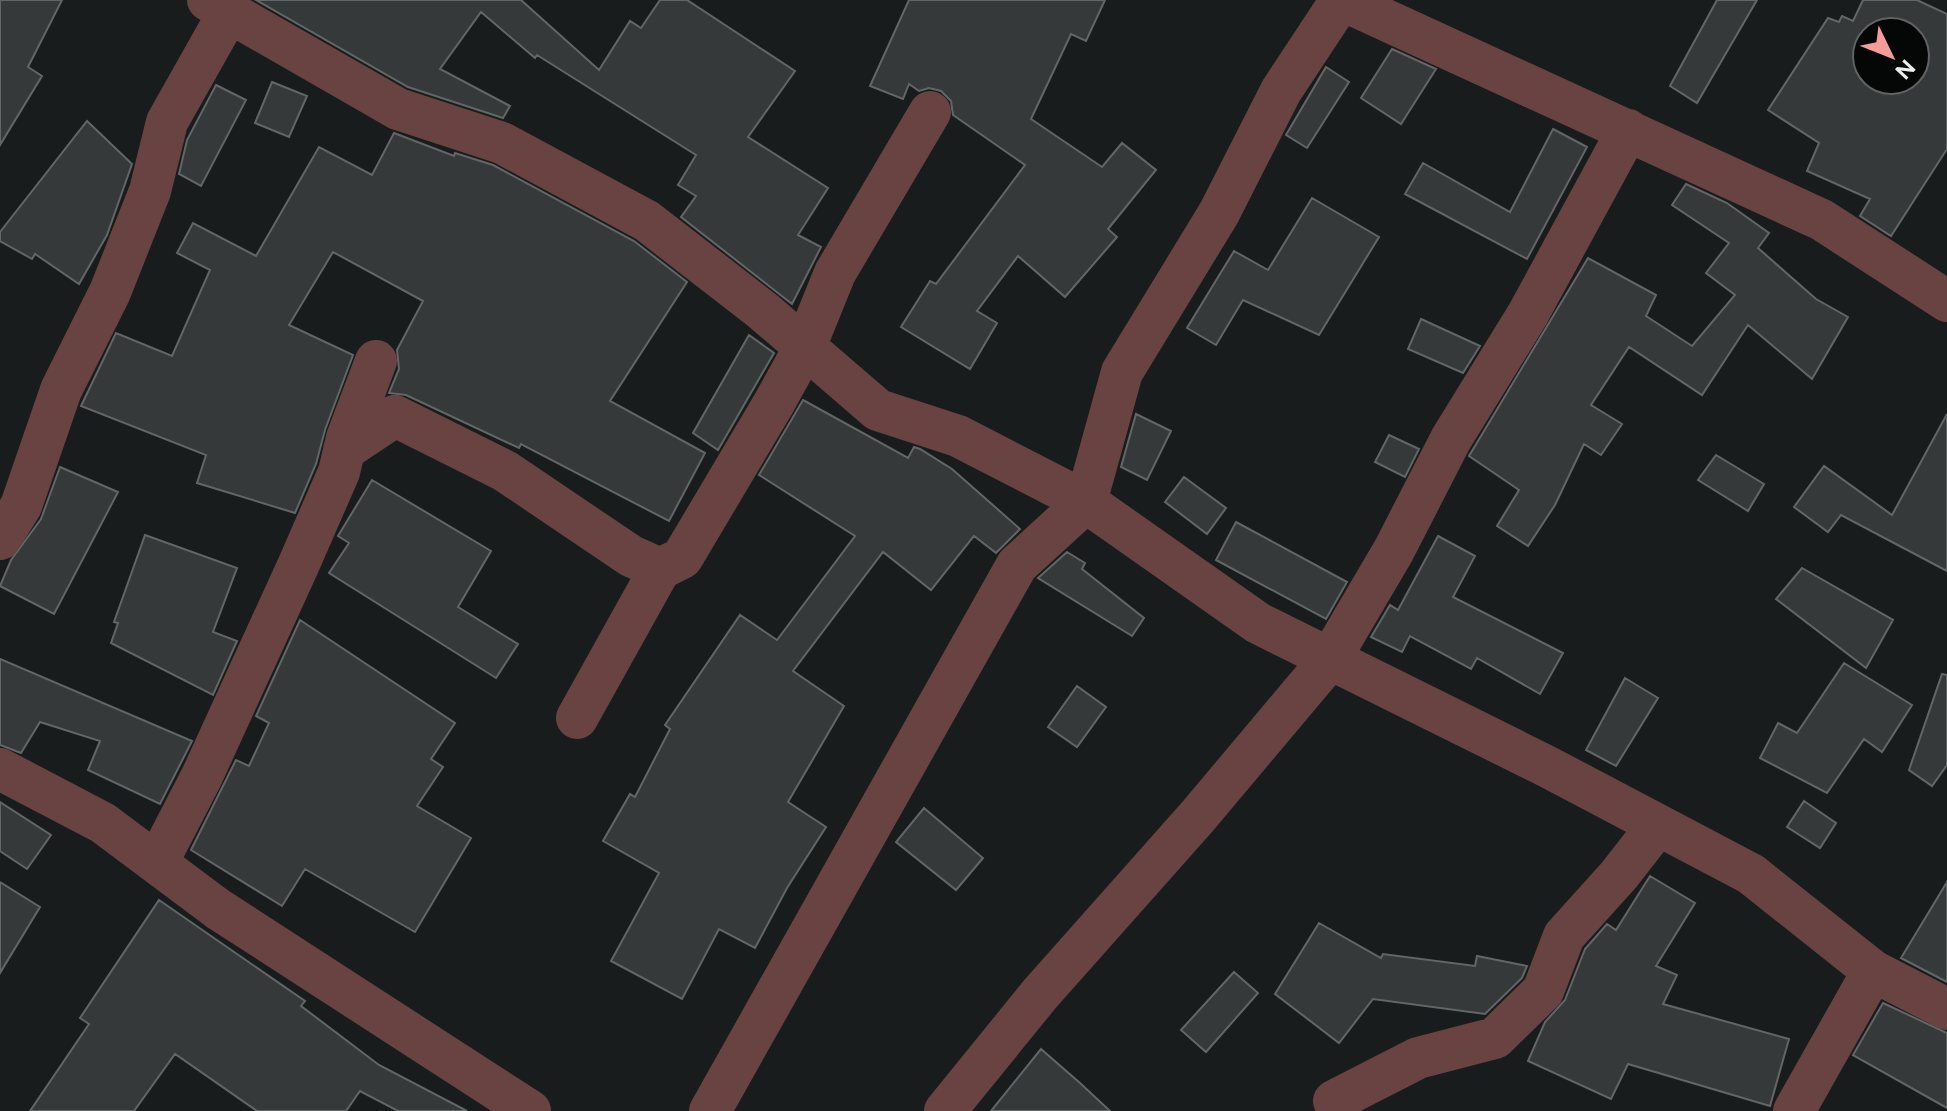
<svg xmlns="http://www.w3.org/2000/svg" width="1947" height="1111" font-family="Figtree,sans-serif">
<style>
.building{fill:#353939;stroke:#626666;stroke-width:2;fill-rule:evenodd}
.lines{fill:none;stroke-linecap:round;stroke-linejoin:round}
.minor{stroke:#684342;stroke-width:42}
</style>
<rect width="100%" height="100%" fill="#191c1d"/>
<path class="building" d="M0 0H62L28 67 42 76 0 145Z
M256 0H521L599 70 630 21 641 28 660 0H687L795 71 748 137 828 188 798 235 821 247 792 304 681 217 696 196 678 185 696 155 537 55 535 58 481 12 440 69 510 106 503 118 408 87Z
M909 0H1105L1086 41 1071 34 1031 119 1102 167 1122 143 1156 170 1108 229 1117 237 1065 297 1018 256 977 311 997 323 970 369 901 327 930 281 936 284 1025 165 953 115 951 101 941 91 929 88 919 91 909 84 903 99 870 86Z
M1717 0H1757L1697 103 1670 86Z
M1863 0H1917L1947 14V149L1891 236 1860 216 1870 199 1807 171 1819 143 1768 110 1828 18 1839 22 1842 16 1853 21ZM1867 32H1915V80H1867Z
M1392 49 1436 69 1401 124 1361 98Z
M1326 67 1349 82 1307 148 1286 135Z
M272 82 307 96 289 137 255 123Z
M216 85 246 100 201 186 179 174 187 140Z
M87 121 132 164 107 235 79 284 35 254 32 259 0 241V232Z
M1553 129 1587 147 1527 259 1405 194 1423 163 1510 212Z
M394 133 454 156 455 153 493 165 634 241 687 282 610 401 705 453 669 521 521 444 519 448 406 395 389 393 399 369 397 350 423 301 333 252 289 325 353 355 325 430 316 464 295 513 197 483 206 455 81 406 116 333 172 356 210 270 177 253 193 223 256 256 319 147 372 175Z
M1686 184 1727 203 1769 233 1758 248 1816 299 1848 317 1812 379 1748 325 1702 395 1629 347 1591 405 1622 424 1601 455 1584 444 1555 505 1528 546 1497 526 1519 490 1469 456 1588 258 1656 295 1646 316 1692 346 1735 295 1706 273 1729 243 1672 205Z
M1312 198 1379 237 1319 335 1243 300 1216 345 1187 328 1234 251 1268 270Z
M1421 319 1480 346 1463 373 1408 349Z
M749 335 774 353 718 450 693 433Z
M803 400 908 458 914 447 920 449 952 469 1020 529 996 553 974 536 931 590 883 552 793 671 844 706 788 802 826 827 787 888 755 948 719 929 682 999 611 961 659 873 603 841 630 794 635 797 670 729 665 725 740 615 777 640 855 536 759 475Z
M1136 414 1171 431 1147 480 1121 467Z
M1947 414V571L1841 515 1828 532 1794 507 1824 466 1892 515Z
M1389 435 1419 449 1405 477 1375 462Z
M1716 455 1764 484 1748 511 1698 480Z
M60 467 118 492 54 614 0 586 11 560 41 519Z
M1184 477 1226 508 1207 534 1165 502Z
M372 480 491 551 458 607 518 644 496 678 329 573 349 543 338 536Z
M1236 522 1347 582 1326 619 1216 560Z
M145 535 237 568 213 632 237 641 213 695 111 643 118 623 114 622Z
M1438 536 1475 556 1453 597 1563 653 1540 694 1477 658 1471 669 1410 636 1402 652 1371 637 1390 605 1398 610Z
M1067 552 1085 563 1082 569 1144 618 1132 636 1038 578Z
M1802 568 1893 620 1866 668 1776 599Z
M300 620 455 723 431 759 443 767 417 806 471 838 415 932 305 869 282 906 191 850 236 760 249 766 269 723 256 716Z
M0 659 192 741 160 804 88 770 100 741 40 722 21 753 0 745Z
M1844 663 1912 705 1882 752 1864 739 1827 793 1760 758 1778 723 1797 733Z
M1942 674 1947 675V765L1932 786 1909 770Z
M1625 678 1658 698 1616 766 1586 750Z
M1077 686 1106 707 1077 747 1048 727Z
M1804 801 1836 823 1820 848 1787 827Z
M0 802 51 835 27 869 0 851Z
M924 808 983 858 956 890 896 842Z
M1650 876 1695 903 1656 966 1677 975 1663 1004 1789 1039 1770 1106 1628 1064 1611 1099 1528 1061 1545 1022 1565 1000 1585 949 1607 924 1616 930Z
M0 882 40 907 0 973Z
M1947 882V982L1901 958Z
M159 900 305 1001 301 1006 379 1065 467 1111H398L360 1091 346 1111H257L175 1054 134 1111H30L89 1024 80 1018Z
M1319 923 1381 958 1383 954 1475 966 1477 956 1527 966 1522 978 1485 1014 1373 999 1339 1043 1275 994Z
M1234 972 1258 993 1206 1052 1181 1030Z
M1883 1003 1947 1033V1108L1853 1055Z
M1041 1049 1080 1083 1110 1111H991Z"/>
<g class="lines">
<path class="minor" d="M208 0 398 109 502 143 647 221 763 311 878 410 958 436 1086 502 1017 565 710 1111
M1341 0 1281 91 1219 213 1122 372 1086 502 1258 623 1546 766 1751 874 1873 971 1794 1111
M1342 0 1822 220 1947 301
M344 450 395 416 505 471 631 556 660 569 682 558 774 403 805 347 835 273 930 112
M0 539 21 506 61 390 110 292 150 191 167 122 229 12
M577 718 660 569
M0 769 103 823 218 909 530 1111
M157 863 202 776 298 566 339 472 347 438 376 361
M1873 971 1947 1009
M1334 1101 1418 1058 1495 1038 1543 991 1564 936 1619 875 1658 825
M945 1111 1040 994 1198 816 1330 659 1394 550 1451 439 1528 314 1628 130"/>
</g>
<g transform="translate(1891 56) rotate(133)"><circle r="38" fill="#050707" stroke="#616363" stroke-width="2"/>
<path d="M0-6L14 30L0 20L-14 30Z" fill="#f59b98"/>
<text y="-12" font-size="22" font-weight="bold" text-anchor="middle" fill="#eaeded">N</text>
</g>
</svg>
